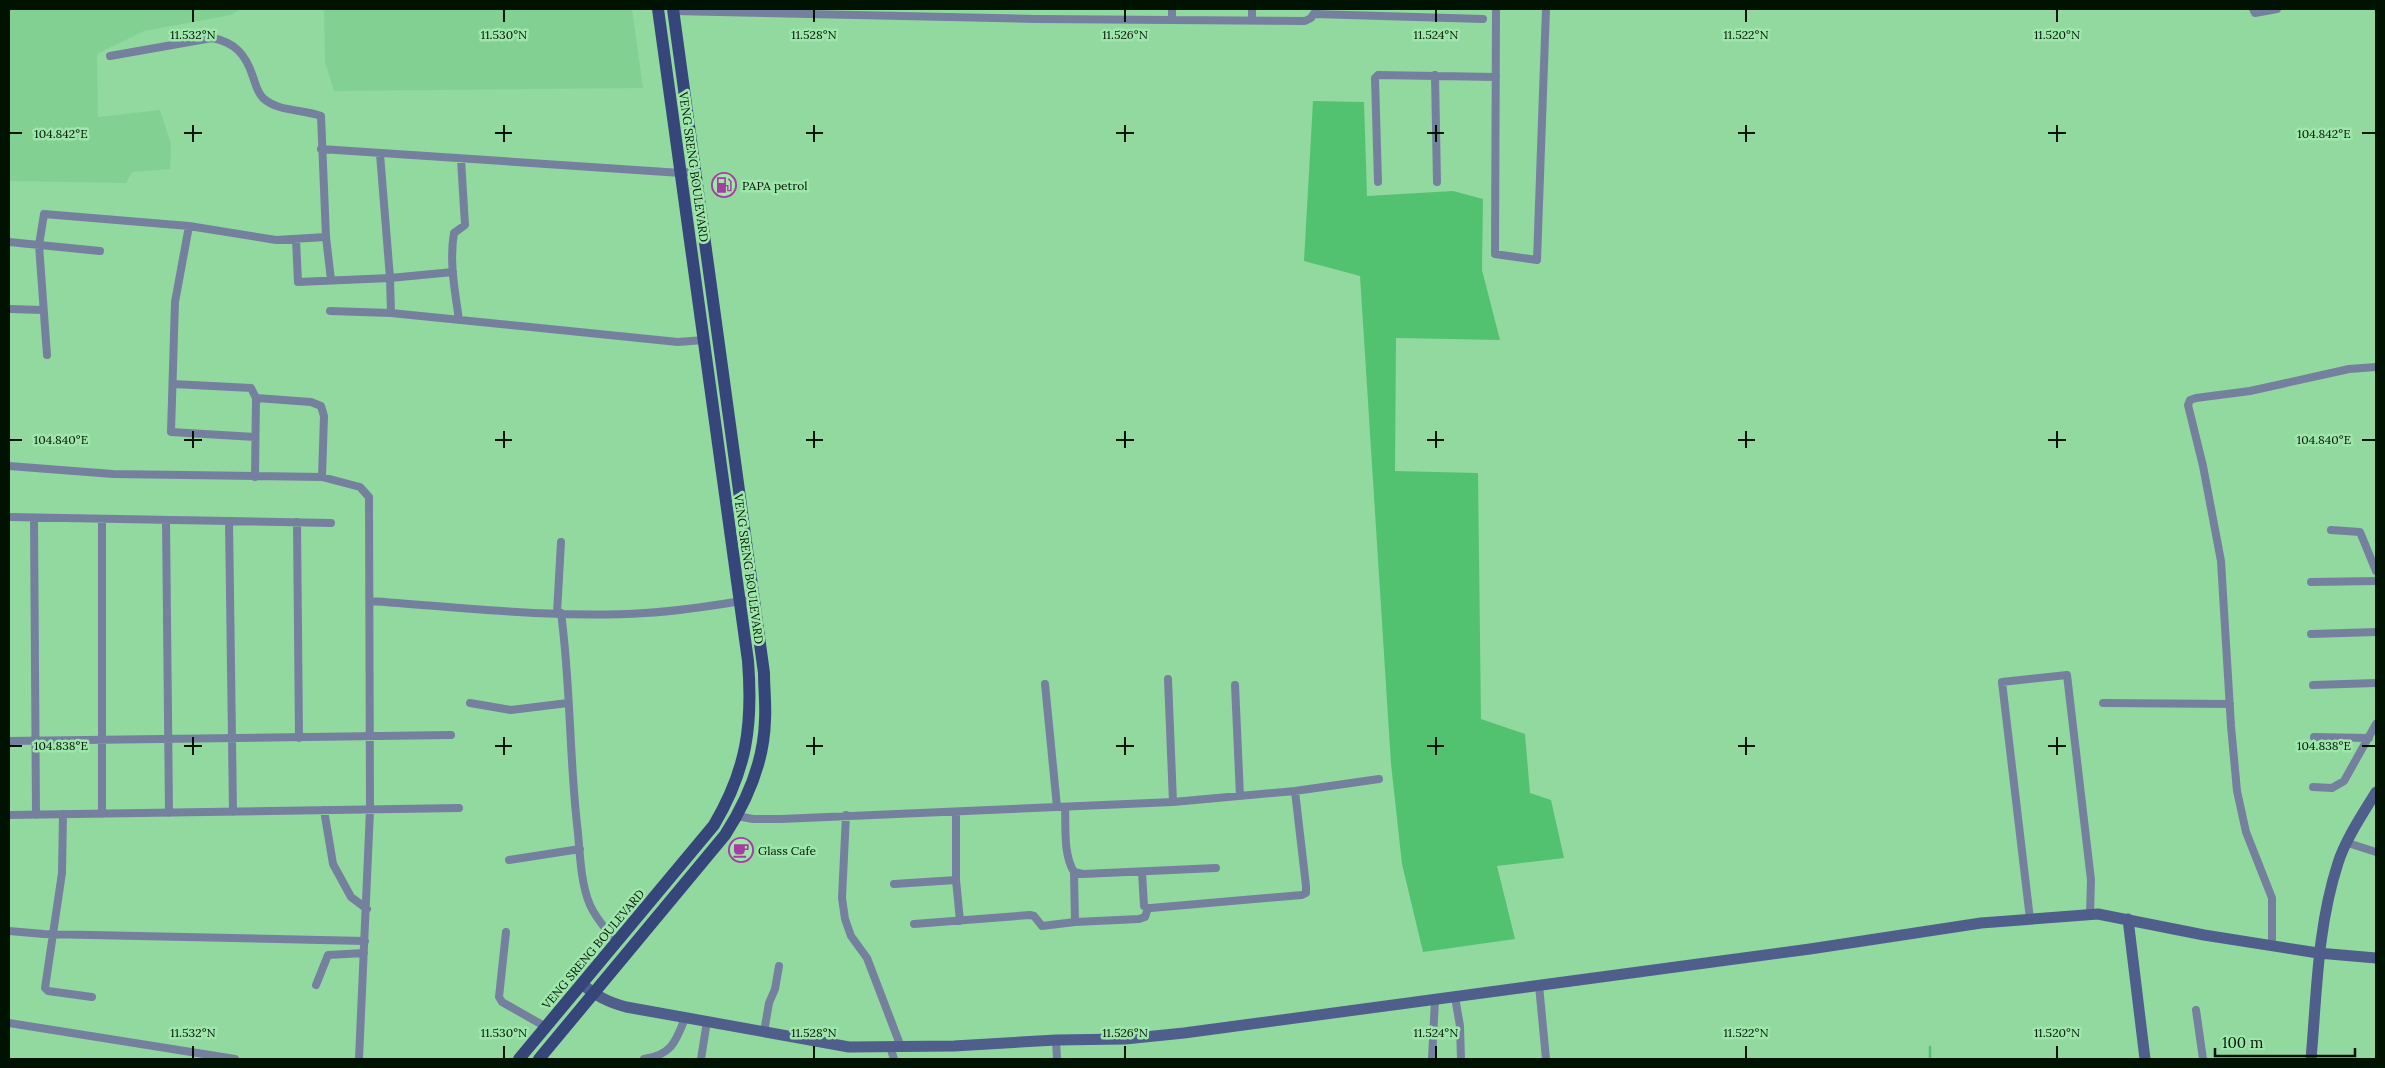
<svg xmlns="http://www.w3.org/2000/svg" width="2385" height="1068" font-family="Lora,serif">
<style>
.built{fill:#82d192}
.water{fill:#53c270}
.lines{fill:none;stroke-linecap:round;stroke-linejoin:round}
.stream{stroke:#53c270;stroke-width:2.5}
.street{stroke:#75809f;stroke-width:8}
.secondary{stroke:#505e8b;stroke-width:11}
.primary{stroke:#36467b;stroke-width:12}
.ticks{fill:none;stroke:#001302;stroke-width:2}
.labels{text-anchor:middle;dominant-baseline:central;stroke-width:5;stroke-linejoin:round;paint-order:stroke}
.street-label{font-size:12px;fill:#001302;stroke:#9ee6ac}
.poi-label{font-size:12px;fill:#001302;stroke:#9ee6ac;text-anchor:start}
.ticks-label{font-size:12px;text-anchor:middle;fill:#001302;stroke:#9ee6ac;stroke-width:5;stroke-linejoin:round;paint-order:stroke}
</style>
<rect width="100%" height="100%" fill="#92d99f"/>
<path class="built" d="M9 9H241L231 15 144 31 97 54 98 117 160 110 171 144 170 169 132 172 126 183 9 181Z
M324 9H632L643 88 334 91 325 62Z"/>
<path class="water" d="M1313 101 1364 102 1367 196 1453 191 1483 199 1482 270 1500 340 1396 338 1395 471 1478 473 1481 719 1525 734 1530 793 1551 800 1564 858 1497 866 1515 939 1423 952 1402 864 1391 764 1360 276 1304 261Z"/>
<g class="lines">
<path class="stream" d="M1930 1047V1059"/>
<path class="street" d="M1252 9V20
M1496 9 1495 254 1537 260 1546 9
M2253 9 2255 13 2277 9
M673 11 1036 19 1305 21 1311 18 1317 9
M1314 14 1483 19
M1172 20V9
M110 56 212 38C235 42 246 55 253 77 256 85 257 92 263 98 278 112 303 109 321 116L326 237 331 280
M1435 75 1437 182
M321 149 681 173 696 171
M380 154 390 278 391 313
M1378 182 1375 78 1378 75 1496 77
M189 226 175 302 171 432 255 437
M296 239 298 282 390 278 453 272
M9 242 100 251
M9 309 43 310
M330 311 391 313 678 342 704 340
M459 320C455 291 449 262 454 233L465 225 461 159
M47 355 39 245 44 214 189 226 276 240 326 237
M173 384 251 388 256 398 255 477
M256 398 311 402 321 406 324 416 322 477
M9 466 113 474 322 477 360 487 369 497 370 810 359 1059
M9 517 331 523
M34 518 36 815
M102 519V814
M166 520 169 813
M229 521 233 812
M297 522 299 738
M2331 530 2360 532 2376 571
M2311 582 2376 581
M370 601C460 607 555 619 645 613 682 611 718 605 754 599
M557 613 561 542
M561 613C571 686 569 760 578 833 580 856 581 884 590 905 596 919 607 930 616 942
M2311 634 2376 632
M1168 679 1173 802
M1045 684 1057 807
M1235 685 1240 796
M2313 685 2376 683
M470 703 511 710 568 703
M2103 703 2230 704
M2314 737 2369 738
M9 741 451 735
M2313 787 2332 788 2344 781 2376 724
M1065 807C1066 827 1063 854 1074 872L1083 874 1216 868
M324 810 333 864 351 897 367 909
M956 812V880L960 921
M63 814 62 873 45 988 48 991 92 997
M9 815 459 808
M846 815 842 898 845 919 851 936 867 958 901 1047
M737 816 753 819H781L1173 802 1295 791 1379 779
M2348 843 2376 852
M509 860 580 849
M1074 872 1075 922
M1142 872 1144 906 1151 908 1302 895 1306 893V886L1295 791
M894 884 956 880
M2030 919 2002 682 2067 675 2091 880 2090 915
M914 924 1030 915 1034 916 1042 926 1075 922 1139 919 1145 917 1148 908
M9 931 44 934 365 941
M506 932 499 997 502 1002 546 1027
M2272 945V898L2246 832 2237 791 2231 726 2221 561 2203 466 2188 405 2190 400 2196 398 2250 391 2349 369 2376 367
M316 985 328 955 364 953
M1539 985 1546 1059
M1455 997 1460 1026 1461 1059
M2196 1010 2203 1059
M9 1023 235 1059
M764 1032 769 1003 775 989 779 966
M1056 1040 1057 1059
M890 1047 894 1059
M644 1059C672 1055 676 1041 685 1018
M701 1059 707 1021
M1432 1059 1435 999"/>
<path class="secondary" d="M2128 919 2145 1059
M582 984C596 996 608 1002 626 1007L849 1047 954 1046 1056 1040 1125 1039 1184 1033 1810 949 1981 923 2098 914 2204 935 2318 953 2376 958
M2311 1059C2317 992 2317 928 2338 863 2345 840 2364 812 2376 792"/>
<path class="primary" d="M519 1059 714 825C747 769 753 725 748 661L658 9
M539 1059 725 835C747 801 764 760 765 720 766 704 764 689 764 673L673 9"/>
</g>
<path class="ticks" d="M193 10V22M504 10V22M814 10V22M1125 10V22M1436 10V22M1746 10V22M2057 10V22M193 125V142M504 125V142M814 125V142M1125 125V142M1436 125V142M1746 125V142M2057 125V142M10 133H22M184 133H202M495 133H512M806 133H823M1116 133H1134M1427 133H1444M1738 133H1755M2048 133H2066M2362 133H2375M193 431V448M504 431V448M814 431V448M1125 431V448M1436 431V448M1746 431V448M2057 431V448M10 440H22M184 440H202M495 440H512M806 440H823M1116 440H1134M1427 440H1444M1738 440H1755M2048 440H2066M2362 440H2375M193 737V755M504 737V755M814 737V755M1125 737V755M1436 737V755M1746 737V755M2057 737V755M10 746H22M184 746H202M495 746H512M806 746H823M1116 746H1134M1427 746H1444M1738 746H1755M2048 746H2066M2362 746H2375M193 1046V1058M504 1046V1058M814 1046V1058M1125 1046V1058M1436 1046V1058M1746 1046V1058M2057 1046V1058"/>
<defs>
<symbol id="fuel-ring" viewBox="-11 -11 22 22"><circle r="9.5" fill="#9ee6ac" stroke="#a63ea1" stroke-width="1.5"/><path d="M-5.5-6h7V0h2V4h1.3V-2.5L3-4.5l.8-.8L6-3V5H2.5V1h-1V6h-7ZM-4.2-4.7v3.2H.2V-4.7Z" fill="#a63ea1"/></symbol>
<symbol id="cafe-ring" viewBox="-11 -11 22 22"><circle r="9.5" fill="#9ee6ac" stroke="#a63ea1" stroke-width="1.5"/><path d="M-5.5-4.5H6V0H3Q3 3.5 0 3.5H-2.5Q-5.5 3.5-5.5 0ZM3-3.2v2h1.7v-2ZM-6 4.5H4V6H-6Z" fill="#a63ea1"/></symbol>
</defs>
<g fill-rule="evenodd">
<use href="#fuel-ring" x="710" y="171" width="28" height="28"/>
<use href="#cafe-ring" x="727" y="836" width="28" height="28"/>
</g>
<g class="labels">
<g class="street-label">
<text transform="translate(694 167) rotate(82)">VENG SRENG BOULEVARD</text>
<text transform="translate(749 569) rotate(82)">VENG SRENG BOULEVARD</text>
<text transform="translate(593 949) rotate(-50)">VENG SRENG BOULEVARD</text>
</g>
<g class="poi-label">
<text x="742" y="185">PAPA petrol</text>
<text x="758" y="850">Glass Cafe</text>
</g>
</g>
<g class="ticks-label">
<text x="193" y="39">11.532°N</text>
<text x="504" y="39">11.530°N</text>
<text x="814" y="39">11.528°N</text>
<text x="1125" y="39">11.526°N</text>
<text x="1436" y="39">11.524°N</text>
<text x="1746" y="39">11.522°N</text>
<text x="2057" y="39">11.520°N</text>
<text x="2324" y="138">104.842°E</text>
<text x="61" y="138">104.842°E</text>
<text x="2324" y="444">104.840°E</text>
<text x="61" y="444">104.840°E</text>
<text x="2324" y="750">104.838°E</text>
<text x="61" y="750">104.838°E</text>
<text x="193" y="1037">11.532°N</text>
<text x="504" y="1037">11.530°N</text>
<text x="814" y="1037">11.528°N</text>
<text x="1125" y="1037">11.526°N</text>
<text x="1436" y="1037">11.524°N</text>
<text x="1746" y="1037">11.522°N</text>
<text x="2057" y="1037">11.520°N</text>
</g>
<rect width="2385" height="1068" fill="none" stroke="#001302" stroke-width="20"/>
<path d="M2215 1048v8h140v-8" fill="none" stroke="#001302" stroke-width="2.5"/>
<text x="2222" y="1048" font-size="15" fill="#001302" stroke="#9ee6ac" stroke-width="4" paint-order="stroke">100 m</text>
</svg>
